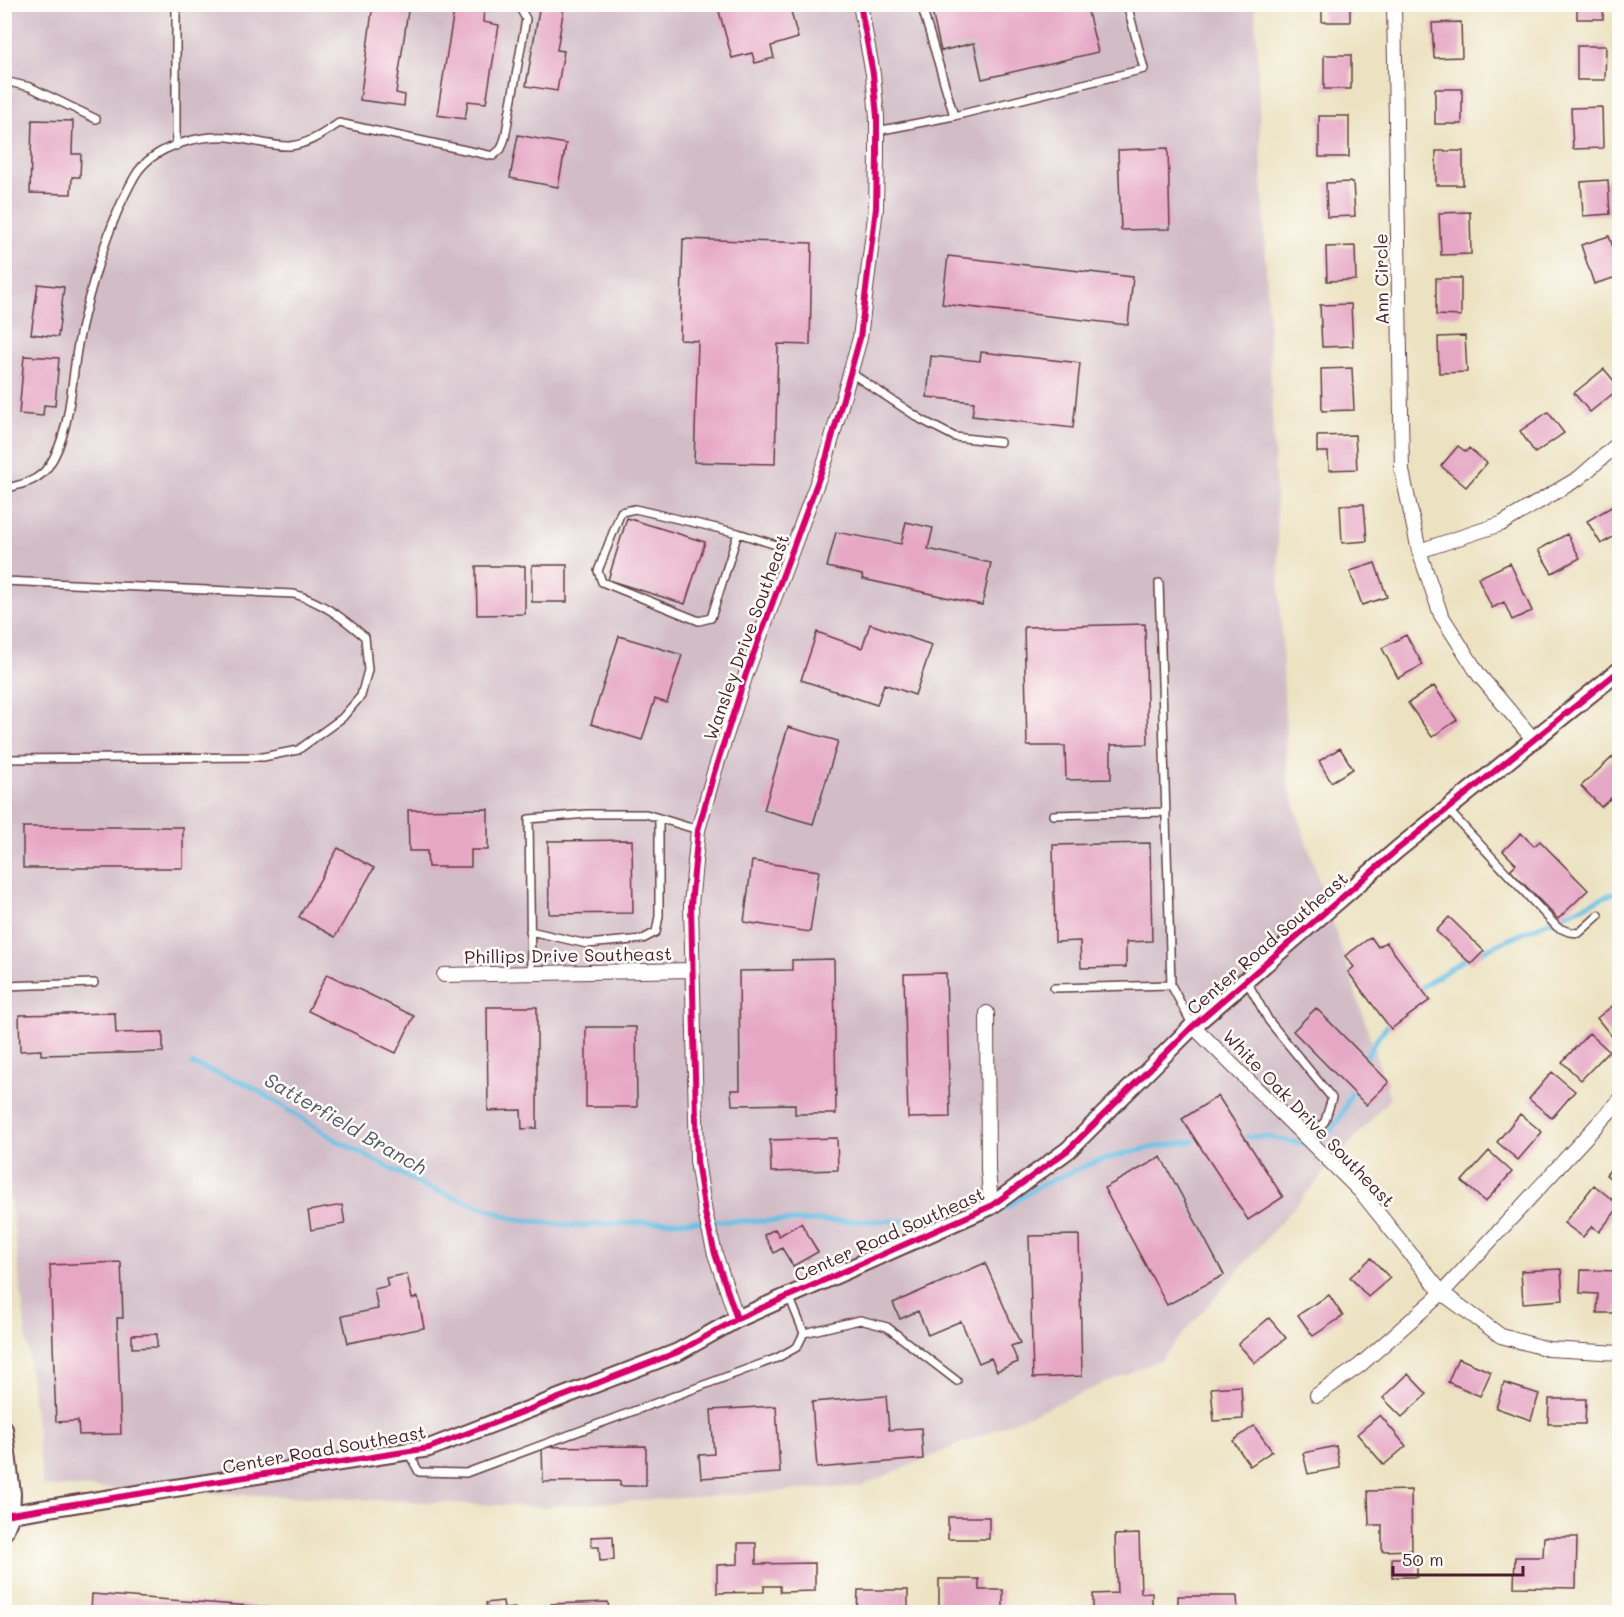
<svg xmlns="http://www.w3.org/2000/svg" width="1624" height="1617" font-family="Mali,sans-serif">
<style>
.industrial{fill:#d2bdc7}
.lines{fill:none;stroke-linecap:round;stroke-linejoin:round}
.stream{stroke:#67c0e5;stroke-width:5}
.building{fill:#e6a7c5}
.service-casing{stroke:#623c42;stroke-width:10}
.minor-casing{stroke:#623c42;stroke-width:16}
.tertiary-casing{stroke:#623c42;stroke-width:20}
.service{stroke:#fff;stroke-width:7}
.minor{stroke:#fff;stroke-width:14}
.tertiary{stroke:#fff;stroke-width:16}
.cycleway-casing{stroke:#fdfcf7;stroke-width:10}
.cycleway{stroke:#d6006c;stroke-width:6}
.labels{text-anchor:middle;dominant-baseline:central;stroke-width:5;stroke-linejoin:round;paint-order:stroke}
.street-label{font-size:18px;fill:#4a1f2b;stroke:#fdfcf7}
.water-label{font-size:20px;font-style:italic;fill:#54576c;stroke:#fdfcf7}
</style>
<rect width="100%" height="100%" fill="#fdfcf7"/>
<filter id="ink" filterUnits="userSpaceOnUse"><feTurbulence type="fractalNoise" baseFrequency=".0167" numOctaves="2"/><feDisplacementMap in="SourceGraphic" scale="12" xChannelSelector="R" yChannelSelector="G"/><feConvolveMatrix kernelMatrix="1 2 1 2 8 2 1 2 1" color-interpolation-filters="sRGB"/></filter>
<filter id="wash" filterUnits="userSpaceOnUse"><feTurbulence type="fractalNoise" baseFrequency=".008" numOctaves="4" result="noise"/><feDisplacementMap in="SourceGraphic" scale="24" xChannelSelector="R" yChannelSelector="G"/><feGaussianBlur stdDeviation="1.35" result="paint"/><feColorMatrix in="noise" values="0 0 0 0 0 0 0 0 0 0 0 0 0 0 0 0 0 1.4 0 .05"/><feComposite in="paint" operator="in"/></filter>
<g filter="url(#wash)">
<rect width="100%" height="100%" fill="#ece2c1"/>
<path class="industrial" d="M4 5H1255L1288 785 1390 1098 1160 1360 861 1486 542 1507 43 1486 4 1141Z"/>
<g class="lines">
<path class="stream" d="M1478 953 1620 890
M1417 990 1470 956
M1363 1062 1378 1037 1392 1020
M192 1064 249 1085 336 1140 426 1187 515 1219 574 1226 671 1221H944
M1240 1137C1249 1137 1259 1136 1268 1137 1283 1139 1299 1146 1315 1141 1336 1134 1347 1104 1354 1085
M996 1211 1007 1207 1039 1186 1097 1161 1148 1148 1201 1140"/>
</g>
<g id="blocks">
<path class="building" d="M373 4H409L396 93 405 95 404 106 360 100Z
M455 4H494L493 11 484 10 483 22 499 25 486 103 468 101 465 119 437 115Z
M540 4 564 7 557 50 564 51 557 91 526 86Z
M717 4H789L798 38 771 46 774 58 755 63 752 53 732 58Z
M960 4H1086L1098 52 982 79 974 43 941 51 932 12Z
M1322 4H1350V22H1322Z
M1577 4H1604L1603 19H1577Z
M1461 22 1462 57 1434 58 1432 23Z
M1577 46H1606L1605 80H1577Z
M1324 55H1351V89H1324Z
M1435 89H1462V124H1435Z
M1602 107 1603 148 1573 149 1571 108Z
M1319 116H1349V157H1319Z
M32 120 73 121 72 154H81L80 177H72L71 194 30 193Z
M518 135 566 144 558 187 510 178Z
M1168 148 1170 229 1121 230 1118 150Z
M1436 151H1463V185H1436Z
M1608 180 1610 214 1583 216 1581 182Z
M1353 182 1355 216 1327 217 1326 183Z
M1470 212 1471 254 1441 255 1439 213Z
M1609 236 1620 267V276L1594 284 1581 245Z
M683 239 812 243 810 345 778 344 775 464 694 462 698 341 680 340Z
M1355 246 1356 280 1327 281 1326 247Z
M948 256 1133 277 1128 325 942 304Z
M1436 278H1461V316L1436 315Z
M38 284 64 287 58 337 31 334Z
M1351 304 1353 346 1322 347 1320 305Z
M1465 336 1467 372 1439 373 1438 337Z
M981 352 1080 363 1073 428 972 416 974 402 927 397 931 356 980 361Z
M24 356 59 358 55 406 44 405 43 416 19 414Z
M1352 368 1354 410 1322 411 1321 369Z
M1604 369 1620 388 1590 412 1574 393Z
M1548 412 1564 433 1535 453 1520 431Z
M1355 435 1357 469 1329 470 1328 452H1317V436Z
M1458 446 1466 452 1469 448 1487 463 1466 487 1441 466Z
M1620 502V533L1601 544 1587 521Z
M1364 504 1367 541 1342 543 1340 505Z
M627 518 705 542 685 604 608 580Z
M906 522 933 528 928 549 991 563 982 605 863 579 862 575 827 567 836 532 901 544Z
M1567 534 1580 558 1552 573 1538 550Z
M1375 563 1387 597 1362 605 1350 571Z
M1510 563 1532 611 1512 620 1504 602 1492 608 1478 578Z
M532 565H567V602H532Z
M476 566H525V614L477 615Z
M870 624 932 645 915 695 884 684 877 705 801 680 817 632 862 648Z
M1145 624 1148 744 1111 745V779L1066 780 1065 746H1027L1024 627Z
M1406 635 1423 665 1398 678 1382 648Z
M619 636 682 655 667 703 655 699 642 740 591 724Z
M1434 686 1457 720 1432 737 1408 703Z
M788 727 838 741 813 824 764 810Z
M1340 748 1353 769 1331 782 1319 761Z
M1617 753 1620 755V790L1601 807 1581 786Z
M488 809V850H471V867H428L427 851H409L408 810Z
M23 827H183V868H23Z
M1521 833 1534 846 1540 841 1588 890 1558 919 1510 870 1516 864 1503 851Z
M632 840 633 913 549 914 548 841Z
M1150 843 1152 941 1126 942V967L1081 968 1080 941 1055 942 1053 845Z
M338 848 374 868 335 937 299 917Z
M752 861 819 871 810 932 744 922Z
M1449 917 1484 951 1471 964 1436 931Z
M1371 937 1378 947 1386 942 1430 1000 1391 1029 1348 972 1354 967 1345 956Z
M834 959 836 1114H795V1104L732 1105 731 1090H740L739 971 792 970V960Z
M946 973 950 1117 908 1118 904 974Z
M327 974 414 1016 396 1053 308 1011Z
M1620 1000V1033L1613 1038 1597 1018Z
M487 1007H537V1128L522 1129 521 1110 488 1111Z
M1316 1008 1389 1082 1366 1105 1293 1031Z
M115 1013 116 1033 163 1032V1052L41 1055V1050L20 1051 19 1015Z
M586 1027H636L637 1107H586Z
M1589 1033 1609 1051 1581 1080 1562 1062Z
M1552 1072 1575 1091 1552 1118 1529 1099Z
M1218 1096 1283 1197 1248 1220 1182 1119Z
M1520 1114 1542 1132 1518 1160 1497 1142Z
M837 1138 838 1170 771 1172 770 1140Z
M1489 1151 1512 1172 1485 1202 1462 1181Z
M1161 1157 1224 1275 1167 1305 1104 1188Z
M1620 1158V1186L1606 1175Z
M1594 1185 1620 1206 1599 1232 1592 1226 1583 1237 1564 1223Z
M342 1205 345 1224 311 1230 308 1211Z
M801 1223 818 1252 793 1266 782 1248 774 1253 764 1235 775 1229 779 1236Z
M1079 1235 1082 1376 1033 1378 1029 1236Z
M1371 1258 1390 1278 1368 1297 1350 1277Z
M121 1262 123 1318H117L121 1434 79 1435 78 1421 56 1422 50 1265Z
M985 1263 1020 1343 1011 1346 1018 1362 997 1371 991 1358 979 1363 961 1321 928 1335 918 1311 900 1319 893 1303Z
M1561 1269 1563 1300 1523 1303 1521 1271Z
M1581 1270 1619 1271 1618 1313H1597L1598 1294 1580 1293Z
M407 1274 412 1299 418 1297 424 1328 348 1343 342 1316 378 1309 374 1289 388 1286 386 1278Z
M1329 1295 1343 1316 1313 1336 1298 1315Z
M1269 1318 1286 1338 1255 1363 1238 1344Z
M157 1334V1347L132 1348V1335Z
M1458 1358 1491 1372 1480 1396 1448 1382Z
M1408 1374 1427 1394 1402 1417 1383 1398Z
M1504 1383 1539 1394 1531 1420 1496 1408Z
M1241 1386 1243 1419 1214 1421 1211 1388Z
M1616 1393H1620V1422H1615Z
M886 1396 889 1430 921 1428 923 1459 817 1468 812 1402Z
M1549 1399H1586L1585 1424H1548Z
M776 1406 780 1473 701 1478 699 1455 714 1454 711 1410Z
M1380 1415 1406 1446 1384 1465 1357 1434Z
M1254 1426 1272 1451 1250 1466 1233 1441Z
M646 1446V1486H620V1481L543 1482 542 1447Z
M1336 1446 1340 1468 1308 1474 1303 1453Z
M1411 1490 1412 1550 1382 1551V1525H1369L1368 1491Z
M948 1517H989V1539H948Z
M1139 1534 1141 1593 1152 1592V1612H1093V1594L1117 1593 1115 1535Z
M613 1536 614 1560 600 1561 599 1547H592L591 1537Z
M1544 1537H1577L1576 1588 1514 1587 1515 1557H1543Z
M738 1543H756V1564L815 1563V1591L780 1592V1586H764V1592L717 1593V1565L738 1564Z
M1392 1558H1417V1577H1392Z
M939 1579H979V1590H1003V1612H939Z
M858 1590H908V1612H857Z
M92 1594 276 1608V1612H91Z
M1178 1596H1237L1238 1612H1178Z
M503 1601 504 1609 515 1608 516 1612H488L486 1603Z
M608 1602 609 1612H552L551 1604Z"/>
</g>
</g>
<g filter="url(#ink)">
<use href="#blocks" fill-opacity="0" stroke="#623c42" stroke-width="1.5"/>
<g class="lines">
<defs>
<path id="service" d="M176 4V146
M921 4 954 116
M4 81 30 87 96 119
M877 131 954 116 1144 69 1127 4
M851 373 922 420 955 437 1000 442
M4 489C22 484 37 482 48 467 71 435 71 382 78 344 88 293 109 221 135 176 153 145 203 133 236 138 252 140 275 147 290 146 309 144 324 133 339 123L493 156 501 149 505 138 526 19 518 4
M738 533 711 618 699 621 602 582 598 571 621 512 635 509 738 533 792 550
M4 581 294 594C322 602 343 618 365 637L368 670 361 696 342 718 298 750 263 757 4 759
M1159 583 1171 985 1193 1026
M1448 810 1557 927 1569 932 1579 933 1599 915
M1053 815 1166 812
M530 931 587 944 643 939 656 932 659 916V818
M531 973 529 819 587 814H646L698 830
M1246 980 1269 1021 1332 1098 1325 1121 1309 1140
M4 986 94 983
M1054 988 1171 985
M804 1333 860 1320 887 1327 957 1381
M408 1452 419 1472 466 1473 777 1358 797 1347 804 1333 789 1296"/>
<path id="minor" d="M1394 4 1402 471 1419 551 1441 615 1479 675 1534 740
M1419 551 1501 524 1579 478 1620 442
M444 975 692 970
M987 1013 988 1170 991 1206
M1193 1026 1361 1192 1442 1293 1359 1366 1317 1395
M1620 1100 1442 1293 1501 1336 1548 1349 1620 1353
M737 1319 715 1254 705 1213 697 1161 691 905 698 830 714 773 746 674 826 459 860 338 876 208 877 155V117L873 74 860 4"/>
<path id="tertiary" d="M4 1429 12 1494 11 1515 4 1532
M4 1515 429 1448 678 1352 737 1319 991 1206 1068 1150 1193 1026 1398 849 1620 670"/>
</defs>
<use href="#service" class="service-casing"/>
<use href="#minor" class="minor-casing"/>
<use href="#tertiary" class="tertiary-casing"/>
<use href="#service" class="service"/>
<use href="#minor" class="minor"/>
<use href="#tertiary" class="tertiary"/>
<defs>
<path id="cycleway" d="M737 1319 715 1254 705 1213 697 1161 691 905 698 830 714 773 746 674 826 459 860 338 876 208 877 155V117L873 74 860 4
M4 1515 429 1448 678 1352 737 1319 991 1206 1068 1150 1193 1026 1398 849 1620 670"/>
</defs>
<use href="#cycleway" class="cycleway-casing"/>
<use href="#cycleway" class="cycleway"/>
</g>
</g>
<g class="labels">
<g class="street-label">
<text transform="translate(1381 279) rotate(-91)">Ann Circle</text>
<text transform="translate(746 637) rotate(-70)">Wansley Drive Southeast</text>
<text transform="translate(1267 943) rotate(-41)">Center Road Southeast</text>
<text transform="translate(568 955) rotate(-1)">Phillips Drive Southeast</text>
<text transform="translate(1309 1118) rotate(46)">White Oak Drive Southeast</text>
<text transform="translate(889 1234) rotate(-24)">Center Road Southeast</text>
<text transform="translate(324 1449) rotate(-10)">Center Road Southeast</text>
</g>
<g class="water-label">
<text transform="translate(346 1123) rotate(30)">Satterfield Branch</text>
</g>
</g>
<rect width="1624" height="1617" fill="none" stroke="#fdfcf7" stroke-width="24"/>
<path d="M1393 1566v9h130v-9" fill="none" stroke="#4a1f2b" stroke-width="3"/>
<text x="1402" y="1566" font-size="18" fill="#4a1f2b" stroke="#fdfcf7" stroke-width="4.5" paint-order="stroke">50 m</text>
</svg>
